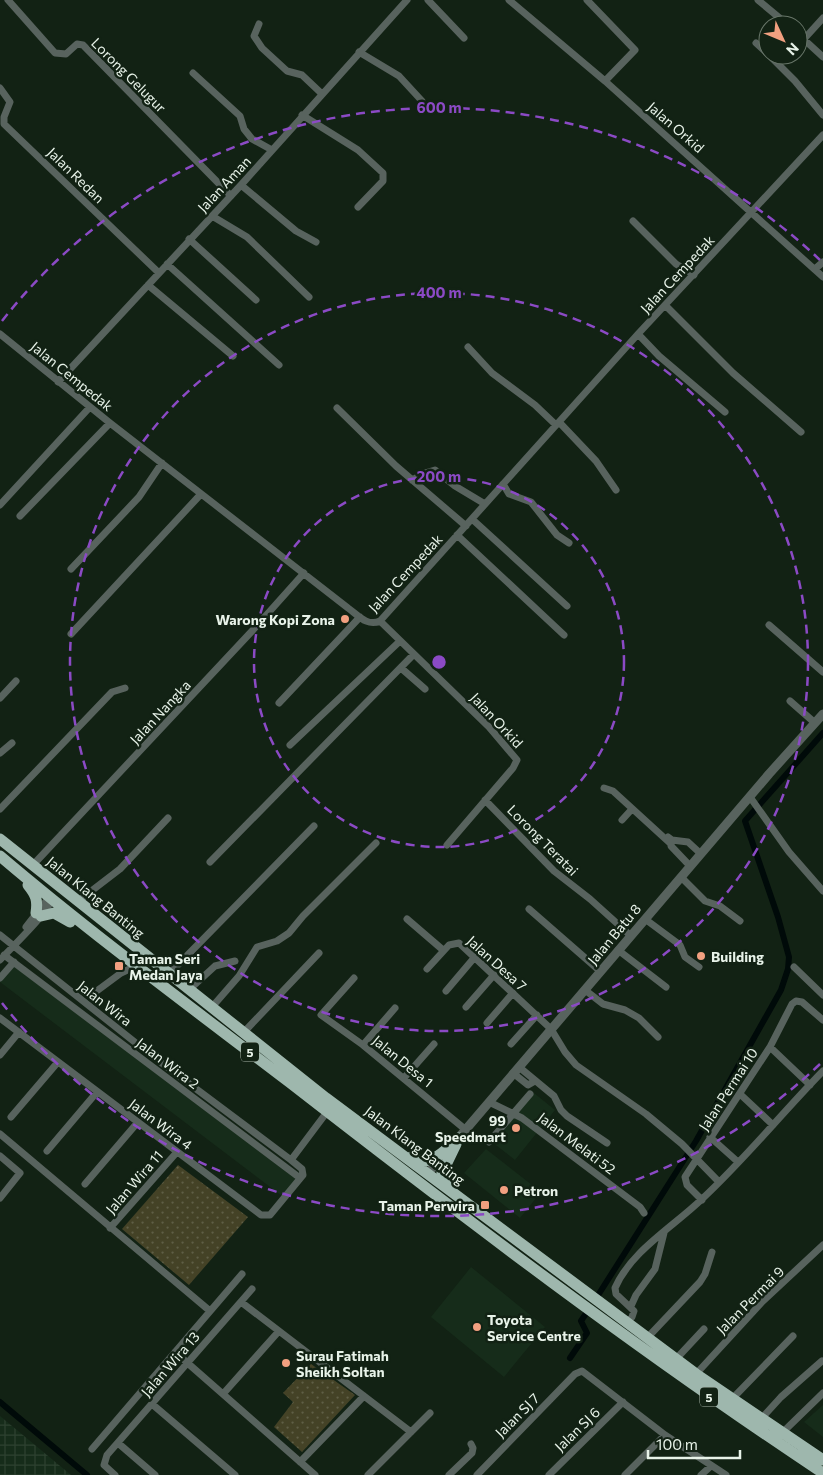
<svg xmlns="http://www.w3.org/2000/svg" width="823" height="1475" font-family="Commissioner,sans-serif">
<style>
.built{fill:#162c1a}
.industrial{fill:url(#industrial-grid)}
.park{fill:url(#park-dots)}
.lines{fill:none;stroke-linecap:round;stroke-linejoin:round}
.canal{stroke:#000a09;stroke-width:6}
.minor{stroke:#58635e;stroke-width:7}
.tertiary{stroke:#58635e;stroke-width:9}
.trunk{stroke:#9eb7ad;stroke-width:11}
.ring{fill:none;stroke:#8b4ac5;stroke-width:2.5;stroke-dasharray:9 6}
.poi-dot{fill:#f2a080;stroke:#122214;stroke-width:2}
.labels{text-anchor:middle;dominant-baseline:central;stroke-width:5;stroke-linejoin:round;paint-order:stroke}
.shield{fill:#122214;stroke:#a8b4a9;stroke-width:1}
.shield-label{font-size:12px;font-weight:bold;fill:#e8f3e9}
.street-label{font-size:14px;fill:#e8f3e9;stroke:#122214}
.poi-label{font-size:14px;font-weight:bold;fill:#e8f3e9;stroke:#122214;text-anchor:start}
.centre{fill:#8b4ac5;stroke:#122214;stroke-width:2.5}
.ring-label{font-size:15px;text-anchor:middle;font-weight:bold;fill:#8b4ac5;stroke:#122214;stroke-width:5;stroke-linejoin:round;paint-order:stroke}
</style>
<defs>
<pattern id="industrial-grid" width="8" height="8" patternUnits="userSpaceOnUse" patternTransform="scale(1.25)"><rect width="8" height="8" fill="#162c1a"/><path d="M0 4h8M4 0v8" fill="none" stroke="#2d4130"/></pattern>
<pattern id="park-dots" width="8" height="8" patternUnits="userSpaceOnUse" patternTransform="scale(1.25)"><rect width="8" height="8" fill="#444226"/><path d="M2 2h.1M6 6h.1" fill="none" stroke="#5f5e46" stroke-width="1.8" stroke-linecap="round"/></pattern>
</defs>
<rect width="100%" height="100%" fill="#122214"/>
<path class="built" d="M14 965 297 1178 282 1196 0 982Z
M534 1093 555 1110 515 1160 492 1142Z
M486 1149 541 1192 520 1218 464 1173Z
M471 1267 545 1327 504 1377 431 1317Z
M823 1405V1437L804 1422Z"/>
<path class="industrial" d="M0 1416 71 1475H0Z"/>
<path class="park" d="M178 1165 248 1217 189 1285 122 1229Z
M311 1364 355 1395 302 1452 274 1427 293 1402 283 1393Z"/>
<g class="lines">
<path class="canal" d="M595 1300 696 1141 781 990 788 969 789 957 778 917 745 821 823 733
M570 1358 587 1333 581 1321 589 1309
M0 1402 87 1475"/>
<path class="minor" d="M8 0 55 53 66 54 77 44 83 45 231 196
M428 0 464 38
M509 0 605 81 823 277
M587 0 635 50 605 81
M758 0 788 25
M259 24 254 36 262 48 287 71 302 75 321 93
M798 34 823 57
M804 39 823 18
M756 43 768 54
M359 52 399 76 422 101
M769 55 795 81 823 115
M193 73 240 116 244 129 252 139 272 150
M0 88 10 102 4 117V124L159 273
M302 115 358 150 383 173V181L358 207
M241 185 296 231 316 242
M212 216 247 237 309 297
M633 221 676 264 694 275
M189 239 256 300
M167 264 279 365
M815 269 823 262
M148 285 233 356
M665 305 733 373 801 432
M0 334 110 423 348 608C358 615 367 627 380 621L638 334 823 135
M638 334 659 356 725 412
M468 347 492 373 535 405 556 425
M58 382 241 185 407 0
M337 408 396 466 466 526
M559 422 596 461 616 490
M412 480 425 473 435 470 455 486 485 504
M503 484 509 494 531 502 557 535 569 543
M0 505 90 407
M20 516 110 423
M472 519 567 606
M457 535 564 635
M71 569 139 497 162 463
M380 621 489 727 517 760 513 768 447 845
M769 625 823 672
M71 634 201 494
M401 668 425 689
M0 698 16 681
M790 701 815 723
M279 703 360 617
M290 745 400 641
M0 753 12 743
M604 788 613 791 671 844
M750 797 789 852 823 891
M485 800 554 871 590 899 631 936
M0 809 112 692 125 688
M622 820 632 809
M668 837 672 840 688 842 701 854
M671 841V846L690 866
M210 862 414 654
M32 866 253 630 304 573
M681 877 705 901 720 906 740 921
M77 902 120 869 168 818
M529 909 600 971
M407 919 443 950
M645 919 680 945 685 957 699 967
M26 927 47 900H51
M0 935 151 1055 291 1160 302 1169 303 1175 270 1215H261L0 1018
M618 950 666 987
M4 955 300 1178
M0 960C10 949 50 911 51 900
M794 967 823 995
M427 969 449 945 459 943 551 1029 565 1052 576 1065 646 1114 682 1144 719 1182
M169 974 314 826
M0 978 14 962
M354 978 321 1015 363 1045 466 1130
M190 989 215 966 235 961
M585 990 603 1004 625 1010 639 1018 658 1037
M446 991 474 958
M94 993 121 973 136 966
M212 1007 239 976 257 947 277 941 289 933 303 916 376 843
M466 1007 494 975
M487 1023 513 993
M244 1032 319 953
M511 1044 537 1015
M363 1045 395 1008
M770 1047 810 1085
M0 1055 19 1032
M519 1067 554 1096 561 1110 567 1116 607 1143
M513 1073 528 1085 535 1081
M404 1078 434 1044
M740 1094 773 1125
M489 1102 522 1118 640 1207 644 1213
M11 1117 58 1062
M0 1134 210 1311
M710 1137 738 1162
M489 1142 530 1094
M47 1151 97 1092
M0 1156 20 1173 0 1198
M291 1160 327 1112
M85 1184 138 1122
M702 1200 687 1185 685 1177 770 1047 792 1004 796 1001 802 1002 823 1020
M110 1228 177 1152
M241 1302 411 1432
M631 1306 636 1295 655 1269 664 1233
M627 1322 632 1317 634 1311 616 1294 615 1288C631 1251 673 1227 702 1199 745 1159 782 1113 823 1071
M648 1337 700 1282 705 1274 712 1252
M175 1352 315 1475
M676 1359 704 1329
M696 1374 762 1302 823 1245
M223 1394 279 1331
M732 1399 793 1336
M152 1404 235 1475
M761 1419 781 1397 822 1361
M782 1433 823 1393
M118 1443 155 1475
M92 1449 242 1274
M300 1462 364 1396
M115 1475 104 1465 107 1455 252 1289
M368 1475 430 1413
M449 1475 472 1453 473 1448 471 1444
M477 1475 575 1374 582 1371 665 1435 726 1475
M549 1475 623 1402
M625 1475 665 1435
M701 1475 711 1466"/>
<path class="tertiary" d="M456 1141 769 774 823 714
M428 1173 444 1155"/>
<path class="trunk" d="M0 839 326 1098 696 1374 823 1460
M0 856C93 935 192 1008 289 1082 464 1218 639 1351 823 1473
M28 885C36 895 38 900 36 913
M41 916 54 913 70 922
M411 1157C430 1169 445 1150 459 1138
M451 1186 442 1173 456 1144"/>
</g>
<g class="ring">
<circle cx="439" cy="662" r="185"/>
<circle cx="439" cy="662" r="369"/>
<path d="M820 1064A554 554 0 0 1 2 1003M2 321A554 554 0 0 1 820 260"/>
</g>
<g class="poi-dot">
<circle cx="345" cy="619" r="5"/>
<circle cx="701" cy="956" r="5"/>
<rect x="114" y="961" width="10" height="10" rx="2.5"/>
<circle cx="516" cy="1128" r="5"/>
<circle cx="504" cy="1190" r="5"/>
<rect x="480" y="1200" width="10" height="10" rx="2.5"/>
<circle cx="477" cy="1327" r="5"/>
<circle cx="286" cy="1363" r="5"/>
</g>
<g class="labels">
<g class="shield">
<rect x="241" y="1042.5" width="18" height="19" rx="4"/>
<rect x="700" y="1387.5" width="18" height="19" rx="4"/>
</g>
<g class="shield-label">
<text x="250" y="1052">5</text>
<text x="709" y="1397">5</text>
</g>
<g class="street-label">
<text transform="translate(129 75) rotate(45)">Lorong Gelugur</text>
<text transform="translate(676 127) rotate(41)">Jalan Orkid</text>
<text transform="translate(76 175) rotate(44)">Jalan Redan</text>
<text transform="translate(224 184) rotate(-47)">Jalan Aman</text>
<text transform="translate(677 274) rotate(-47)">Jalan Cempedak</text>
<text transform="translate(72 376) rotate(39)">Jalan Cempedak</text>
<text transform="translate(405 573) rotate(-47)">Jalan Cempedak</text>
<text transform="translate(160 712) rotate(-47)">Jalan Nangka</text>
<text transform="translate(497 720) rotate(47)">Jalan Orkid</text>
<text transform="translate(543 840) rotate(45)">Lorong Teratai</text>
<text transform="translate(96 897) rotate(39)">Jalan Klang Banting</text>
<text transform="translate(614 934) rotate(-50)">Jalan Batu 8</text>
<text transform="translate(497 963) rotate(42)">Jalan Desa 7</text>
<text transform="translate(105 1003) rotate(38)">Jalan Wira</text>
<text transform="translate(403 1061) rotate(39)">Jalan Desa 1</text>
<text transform="translate(168 1063) rotate(37)">Jalan Wira 2</text>
<text transform="translate(728 1089) rotate(-57)">Jalan Permai 10</text>
<text transform="translate(161 1124) rotate(37)">Jalan Wira 4</text>
<text transform="translate(577 1143) rotate(37)">Jalan Melati 52</text>
<text transform="translate(415 1145) rotate(37)">Jalan Klang Banting</text>
<text transform="translate(134 1182) rotate(-49)">Jalan Wira 11</text>
<text transform="translate(750 1300) rotate(-45)">Jalan Permai 9</text>
<text transform="translate(170 1364) rotate(-49)">Jalan Wira 13</text>
<text transform="translate(517 1415) rotate(-45)">Jalan SJ 7</text>
<text transform="translate(577 1429) rotate(-44)">Jalan SJ 6</text>
</g>
<g class="poi-label">
<text x="335" y="619" text-anchor="end">Warong Kopi Zona</text>
<text x="711" y="956">Building</text>
<text x="129" y="958">Taman Seri<tspan x="129" dy="16">Medan Jaya</tspan></text>
<text x="506" y="1120" text-anchor="end">99<tspan x="506" dy="16">Speedmart</tspan></text>
<text x="514" y="1190">Petron</text>
<text x="475" y="1205" text-anchor="end">Taman Perwira</text>
<text x="487" y="1319">Toyota<tspan x="487" dy="16">Service Centre</tspan></text>
<text x="296" y="1355">Surau Fatimah<tspan x="296" dy="16">Sheikh Soltan</tspan></text>
</g>
</g>
<circle cx="439" cy="662" r="8" class="centre"/>
<g class="ring-label">
<text x="439" y="113">600 m</text>
<text x="439" y="298">400 m</text>
<text x="439" y="482">200 m</text>
</g>
<g transform="translate(783 40) rotate(134)"><circle r="24" fill="#122214" stroke="#687669"/>
<path d="M0-4L9 19L0 12L-9 19Z" fill="#f2a080"/>
<text y="-8" font-size="14" font-weight="bold" text-anchor="middle" fill="#e8f3e9">N</text>
</g>
<path d="M648 1450v8h92v-8" fill="none" stroke="#e8f3e9" stroke-width="2.5"/>
<text x="656" y="1450" font-size="15" fill="#e8f3e9" stroke="#122214" stroke-width="4" paint-order="stroke">100 m</text>
</svg>
